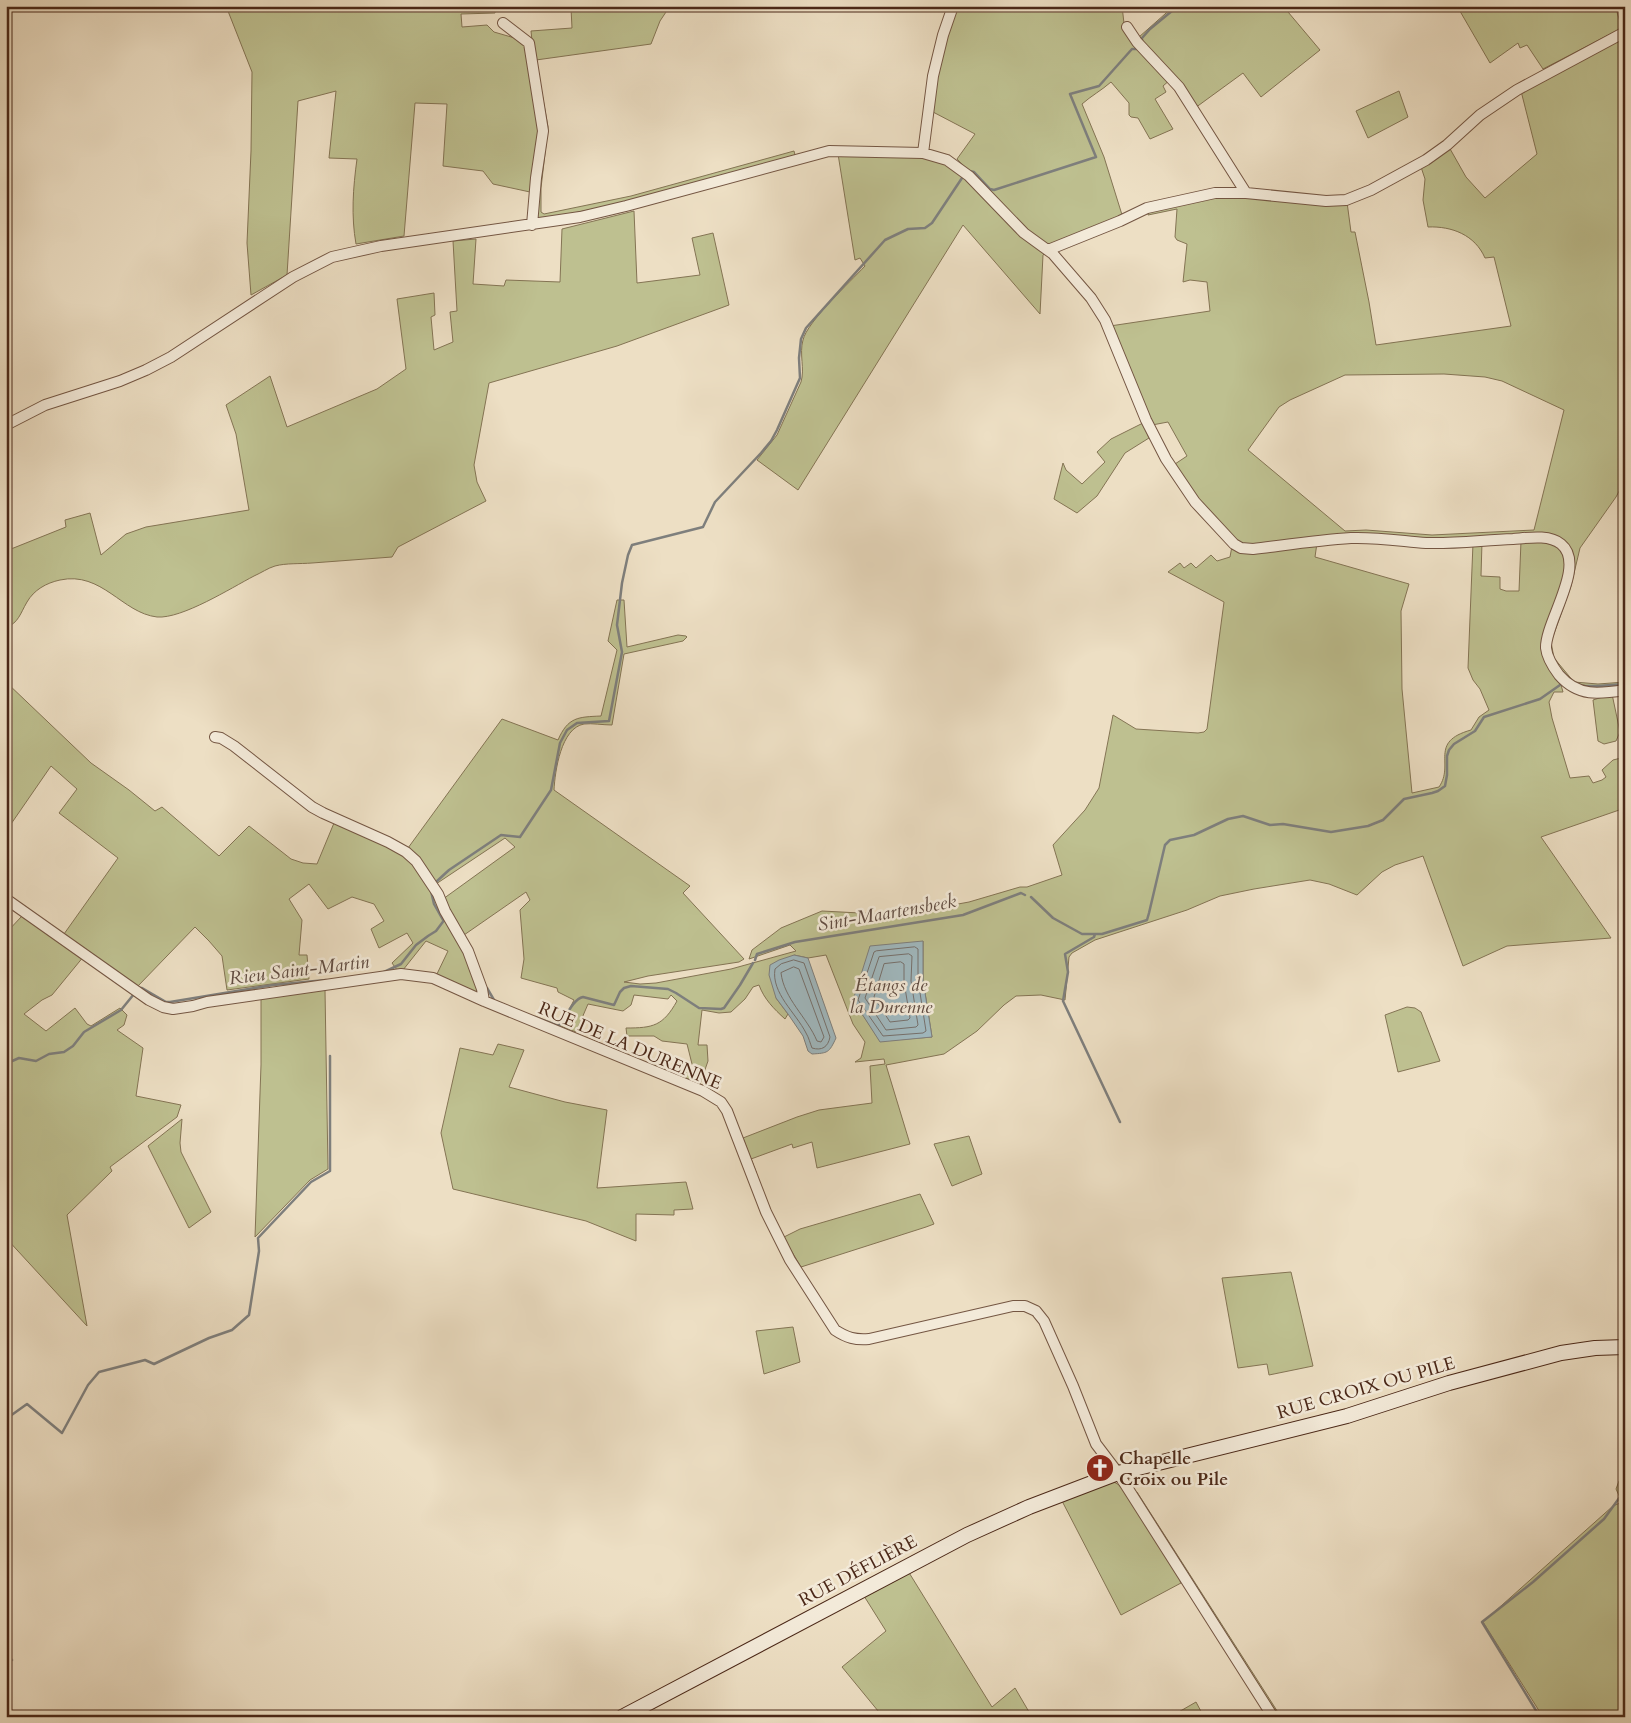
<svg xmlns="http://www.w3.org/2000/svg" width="1631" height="1723" font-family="Cardo,serif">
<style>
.green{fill:#bec090;stroke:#847454;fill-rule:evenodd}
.water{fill:#a0b9c0;stroke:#7e7f7d}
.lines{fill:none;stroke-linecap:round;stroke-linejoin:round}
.shore{stroke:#76706c;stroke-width:1}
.stream{stroke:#7e7f7d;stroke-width:2.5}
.street-casing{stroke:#745643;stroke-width:12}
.secondary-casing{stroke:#4b2818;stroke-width:16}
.street{stroke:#f3ead9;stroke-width:10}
.secondary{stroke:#f3ead9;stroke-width:14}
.labels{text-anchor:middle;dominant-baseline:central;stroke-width:5;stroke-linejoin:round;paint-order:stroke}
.street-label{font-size:18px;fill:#4b2818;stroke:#f3ead9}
.poi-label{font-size:18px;font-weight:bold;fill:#4b2818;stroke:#f3ead9;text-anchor:start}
.water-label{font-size:19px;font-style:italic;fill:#604c42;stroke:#f3ead9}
</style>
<rect width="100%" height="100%" fill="#eddfc4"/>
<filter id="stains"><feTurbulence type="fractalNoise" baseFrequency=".004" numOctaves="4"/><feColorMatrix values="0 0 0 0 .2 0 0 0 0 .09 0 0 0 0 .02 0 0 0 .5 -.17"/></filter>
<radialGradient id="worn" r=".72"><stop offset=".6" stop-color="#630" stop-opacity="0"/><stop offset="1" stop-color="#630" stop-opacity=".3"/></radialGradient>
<path class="green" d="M226 6H496L495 13 461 14 462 27 487 25 494 32 525 41 539 133 530 192 493 184 483 171 443 166 447 104 415 103 404 236 356 244C351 216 353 188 357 159L329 158 336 91 298 101 287 275 251 295 247 243 251 151 252 72Z
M579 6H670L660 21 651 44 536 60 548 127 541 188V212L544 214 631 196 794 151 795 155C711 180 627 205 540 219L536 215 543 148 531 31 572 28 571 8Z
M955 6H1122L1125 32 1171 79 1163 86 1166 92 1155 99 1173 129 1150 139 1138 118 1131 117 1129 115V103L1111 82C1102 90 1091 96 1082 104L1104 157 1123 218 1050 244 1045 243 1031 235 957 159 975 134 933 112 934 91Z
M1174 6H1283L1320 50 1261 97 1243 73 1195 108 1182 84 1139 37Z
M1457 6H1615L1622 28 1543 69 1527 45 1520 48 1518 43 1490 63Z
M1625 35V480L1616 497 1580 548 1571 586 1551 642 1554 658 1574 682 1598 684 1625 682V688L1588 689 1568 680 1548 650 1571 569 1558 539 1240 544 1208 513 1172 466 1187 456 1168 422 1152 425 1110 326 1210 311 1207 282 1190 280 1183 282 1187 244 1177 240 1175 237 1177 209 1148 215V210L1210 195 1347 202 1351 232H1355L1369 302 1376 345 1511 326 1494 257 1485 258C1475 235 1452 226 1428 227L1423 200 1425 179 1421 167 1449 147 1466 177 1485 198 1537 154 1521 91ZM1444 374 1485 377 1502 381 1564 410 1534 530 1432 535 1366 530 1345 531 1248 450 1279 407 1290 400 1345 375Z
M1399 91 1408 117 1368 138 1356 111Z
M838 154 931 158 957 170 1046 252 1043 255 1040 314 963 225 798 490 757 460 777 435 801 382C805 369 799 354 803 340 807 322 850 282 865 266L860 258 855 260Z
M634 211 637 283 700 275 692 238 713 233 729 305 617 346 489 383 474 465 477 482 486 501 398 547 392 557C365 559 339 561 312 563 300 564 286 563 275 566 268 568 261 573 254 576 231 588 182 619 157 617 122 613 102 571 60 580 46 583 34 590 27 602 20 614 19 622 6 628V551L66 527 65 520 90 513 101 555 126 534 146 527 249 510 236 434 226 405 270 376 287 427 377 389 406 369 397 299 434 293 435 315 431 317 434 350 453 342 450 312 457 311 453 241 476 239 473 284 504 286 506 280 560 282 562 229Z
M1143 423 1149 438 1125 453 1097 496 1077 513 1054 499 1063 463 1066 470 1082 484 1105 462 1097 452 1111 439Z
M1521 541 1554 543 1565 554 1566 572 1544 642 1559 678 1563 692H1554L1549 702 1552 718 1570 778 1589 776 1593 783 1602 780 1606 777 1602 770 1613 760 1625 757V808L1541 837 1611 938 1507 946 1463 966 1423 856 1395 865 1382 872 1357 895 1329 884 1310 880 1254 889 1220 896 1187 910 1095 940 1072 953 1069 957 1065 1000 1041 995 1016 996 1004 1005 977 1031 944 1054 886 1065 910 1144 817 1168 812 1142 793 1148 792 1144 751 1159 756 1172 743 1138 797 1117 819 1110 872 1103 870 1066 885 1064 884 1059 855 1062 861 1058 865 1042 853 1024 826 955 808 958 794 955 776 998 788 1014 785 1019C774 1009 764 999 759 985L753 987 745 999 731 1012 719 1013 702 1010 698 1045H707L708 1061 700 1084 678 1076 680 1071 690 1073 693 1068 687 1044 662 1041 654 1036H627L626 1028C653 1028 663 1026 677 1001L671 995 668 999 634 995 631 1005 623 1011 588 1004 576 1032 558 1025 567 1014 574 1000 558 992 557 988 521 978 524 959 520 910 530 900 526 892 464 935 443 899 515 847 505 838 436 884 428 870 408 848 502 719 558 740C568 717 578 717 601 716L617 650 608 641 617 600H624L627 647 678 635 686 636 687 637 683 641 624 654 612 725C603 725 592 723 584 724 561 728 555 771 554 790L690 886 683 893 744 959 739 962 648 976 624 982 640 984 656 983 731 969 796 951 790 945 749 959 752 950 781 928 822 911 898 915 969 902 1020 887H1027L1062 875 1053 845 1085 810 1099 788 1113 715 1136 729 1198 733 1204 732 1207 729 1224 602 1168 572 1180 563 1184 568 1191 563 1196 568 1211 555 1217 561 1230 557 1232 546 1317 543 1315 557 1409 584 1401 611 1402 689 1412 793 1439 787C1455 764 1428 742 1471 730L1479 717 1489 710 1480 689 1473 680 1468 668 1473 543 1482 542 1481 576 1500 577V589L1506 591H1519ZM923 941V980L932 1037 880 1041 853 1000Z
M6 682 91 763 129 790 155 811 162 807 219 856 249 826 291 859 303 863 317 864 334 823 403 854 421 870 462 949 479 991 476 992 436 976 448 951 426 941 403 970H397L392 963 413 943 407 933 379 948 371 929 384 921 374 904 352 897 328 909 309 884 289 899 302 920 299 955H307L309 979 227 990 222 956 209 941 195 927 138 986 64 934 118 858 59 813 77 789 51 766 11 824 6 823Z
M1612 694 1620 732 1616 741 1604 744 1598 741 1593 700Z
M22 916 84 956 52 995 42 1000 24 1014 46 1031 75 1008 87 1024 91 1026 120 1008 127 1015 124 1025 117 1030 143 1048 136 1096 181 1105 177 1117 110 1167 112 1171 67 1215 87 1326 6 1238V933Z
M325 990 328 1169 310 1180 255 1237 261 1065V998Z
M1407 1007 1415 1008 1421 1012 1440 1061 1398 1072 1385 1015Z
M498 1044 524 1050 509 1087 565 1102 607 1110 597 1188 686 1182 693 1209 674 1210V1215L636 1214V1241L586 1221 453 1189 441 1133 460 1048 493 1055Z
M182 1119 180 1143 181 1152 211 1212 189 1228 148 1146Z
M969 1136 982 1174 952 1186 934 1144Z
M920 1194 934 1224 926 1227 801 1267 786 1242 805 1276 803 1277 782 1240 784 1239V1237L800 1229Z
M1291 1272 1313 1366 1269 1375 1267 1364 1238 1368 1222 1278Z
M793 1327 800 1362 764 1374 756 1331Z
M1625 1475V1717H1543L1483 1622 1613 1506 1622 1502 1616 1489 1619 1481Z
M1109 1479 1119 1485 1122 1489 1124 1488 1182 1580 1180 1581 1181 1583 1121 1615 1061 1499Z
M1137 1492 1281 1717H1278L1134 1494Z
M908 1571 992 1707 1015 1688 1032 1717H883L842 1667 886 1631 864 1596Z
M1196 1702 1204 1717H1170Z"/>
<path class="water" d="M923 941V980L932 1037 880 1042 853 1000 870 946Z
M794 955 808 958 836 1038C829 1053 828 1053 812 1054L808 1051 803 1036 788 1014 776 998 769 975 770 965 779 960Z"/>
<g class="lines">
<path class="shore" d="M915 947 918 949V980L926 1031 923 1033 883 1036 858 1000 874 952 876 951Z
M909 954 912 956 911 981 918 1025 916 1027 886 1030 865 998 879 957Z
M794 960 804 963 830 1037C828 1047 822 1051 812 1048 810 1043 809 1038 806 1033 796 1013 771 993 775 969L781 964Z
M901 962 904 964V982L910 1018 908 1020 890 1022 874 997 884 964Z
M794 967 799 969 824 1037 821 1042 817 1041C807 1017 784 999 781 973Z"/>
<path class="stream" d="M1142 41V38L1150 29 1178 6
M969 171 974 172 990 189 994 190 1096 157 1070 94 1099 86 1132 49H1138
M1583 686H1598L1625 684
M436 882 449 870 501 835 520 837 551 790 560 743 567 730 577 723 609 721 622 652 617 625 622 583 628 555 632 545 703 527 715 502 761 453 771 441 777 430 800 378 799 358 801 339 806 328 885 240 908 229 925 228 932 223 962 178
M431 891 434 904 443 920
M1031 897 1053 918 1082 934H1102L1144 921 1147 920 1149 913 1165 845 1170 840 1194 835 1228 819 1243 816 1270 825 1283 824 1331 832 1368 826 1383 820 1404 799 1432 793 1438 791 1445 786 1447 775V756L1449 750 1454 744 1475 731 1484 717 1540 699 1560 685
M1095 934 1094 937 1065 954 1068 972 1063 1001 1120 1122
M755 960 757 954 795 942 963 915 1021 893 1025 895
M384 972 401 964 416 945 428 936 436 931 445 919
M139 988H142L166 1002H170L273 985 326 980
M487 988 494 1000
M535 1017 559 1026C566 1017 573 999 583 997L614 1005 620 992 624 988 631 986 668 989 676 993 699 1008 721 1009 724 1008 740 985 753 963
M6 1062H10L19 1058 36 1061 49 1054 64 1052 73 1046 84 1032 121 1010 134 994
M6 1419 27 1404 62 1433 88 1385 99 1372 145 1360 154 1364 209 1338 232 1330 249 1315 259 1251 258 1238 311 1182 330 1171V1056
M6 1653 12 1660
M1540 1717 1482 1622 1533 1582 1604 1519 1625 1490"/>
<defs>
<path id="street" d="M503 23 529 43 543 131 536 178 532 225
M1127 27 1137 42 1179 87 1246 193
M923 153 933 76 943 35 953 6
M1048 250 1120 221 1147 208 1215 193H1246L1326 201 1346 200 1371 190 1426 160 1447 145 1480 115 1517 90 1625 32
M6 425 45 405 120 381 146 370 171 357 293 277 332 257 381 246 580 217 626 206 829 151 923 153 947 160 969 176 1024 233 1053 254 1091 298 1105 320 1146 420 1166 459 1195 502 1234 544 1241 548 1253 549C1286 545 1318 540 1351 538 1376 537 1401 541 1426 543 1455 544 1484 540 1513 539 1527 538 1549 534 1561 544 1587 565 1545 622 1546 648 1547 658 1553 667 1559 675 1578 697 1599 694 1625 690
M215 737 221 738 234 746 312 807 323 813 388 842 406 852 416 861 438 894 445 911 468 951 482 989 484 1001
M6 899 149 1000 163 1007 173 1009 193 1006 207 1002 401 974 433 978 484 1001 703 1091 721 1102 727 1111 766 1212 790 1260 835 1330C847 1338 855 1340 869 1339L1013 1306H1025L1036 1311 1044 1321 1073 1386 1096 1444 1118 1473 1273 1717"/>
<path id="secondary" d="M622 1717 967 1535 1029 1507 1118 1473 1347 1416 1449 1383 1561 1353 1595 1348 1625 1347"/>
</defs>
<use href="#street" class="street-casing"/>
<use href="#secondary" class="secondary-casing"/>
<use href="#street" class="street"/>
<use href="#secondary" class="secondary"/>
</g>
<defs>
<symbol id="church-disc" viewBox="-11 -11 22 22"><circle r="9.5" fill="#8f2418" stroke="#f3ead9"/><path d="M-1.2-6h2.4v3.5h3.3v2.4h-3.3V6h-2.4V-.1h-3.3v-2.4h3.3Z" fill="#fff"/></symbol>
</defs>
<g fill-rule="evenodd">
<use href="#church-disc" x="1084" y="1452" width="32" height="32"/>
</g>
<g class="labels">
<g class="street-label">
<text transform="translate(630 1046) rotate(23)">RUE DE LA DURENNE</text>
<text transform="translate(1366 1388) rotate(-16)">RUE CROIX OU PILE</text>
<text transform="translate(858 1571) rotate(-28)">RUE DÉFLIÈRE</text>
</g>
<g class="poi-label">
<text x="1119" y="1458">Chapelle<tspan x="1119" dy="21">Croix ou Pile</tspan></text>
</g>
<g class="water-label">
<text transform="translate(887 913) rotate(-10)">Sint-Maartensbeek</text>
<text transform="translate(299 970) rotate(-7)">Rieu Saint-Martin</text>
<text x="891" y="985">Étangs de<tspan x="891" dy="22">la Durenne</tspan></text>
</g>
</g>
<rect width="1631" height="1723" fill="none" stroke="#eddfc4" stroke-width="25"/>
<rect x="8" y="8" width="1616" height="1708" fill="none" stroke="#4b2818" stroke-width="2.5"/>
<rect x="12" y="12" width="1606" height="1698" fill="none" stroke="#4b2818"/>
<rect width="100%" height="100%" filter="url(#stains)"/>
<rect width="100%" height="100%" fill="url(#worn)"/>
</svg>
